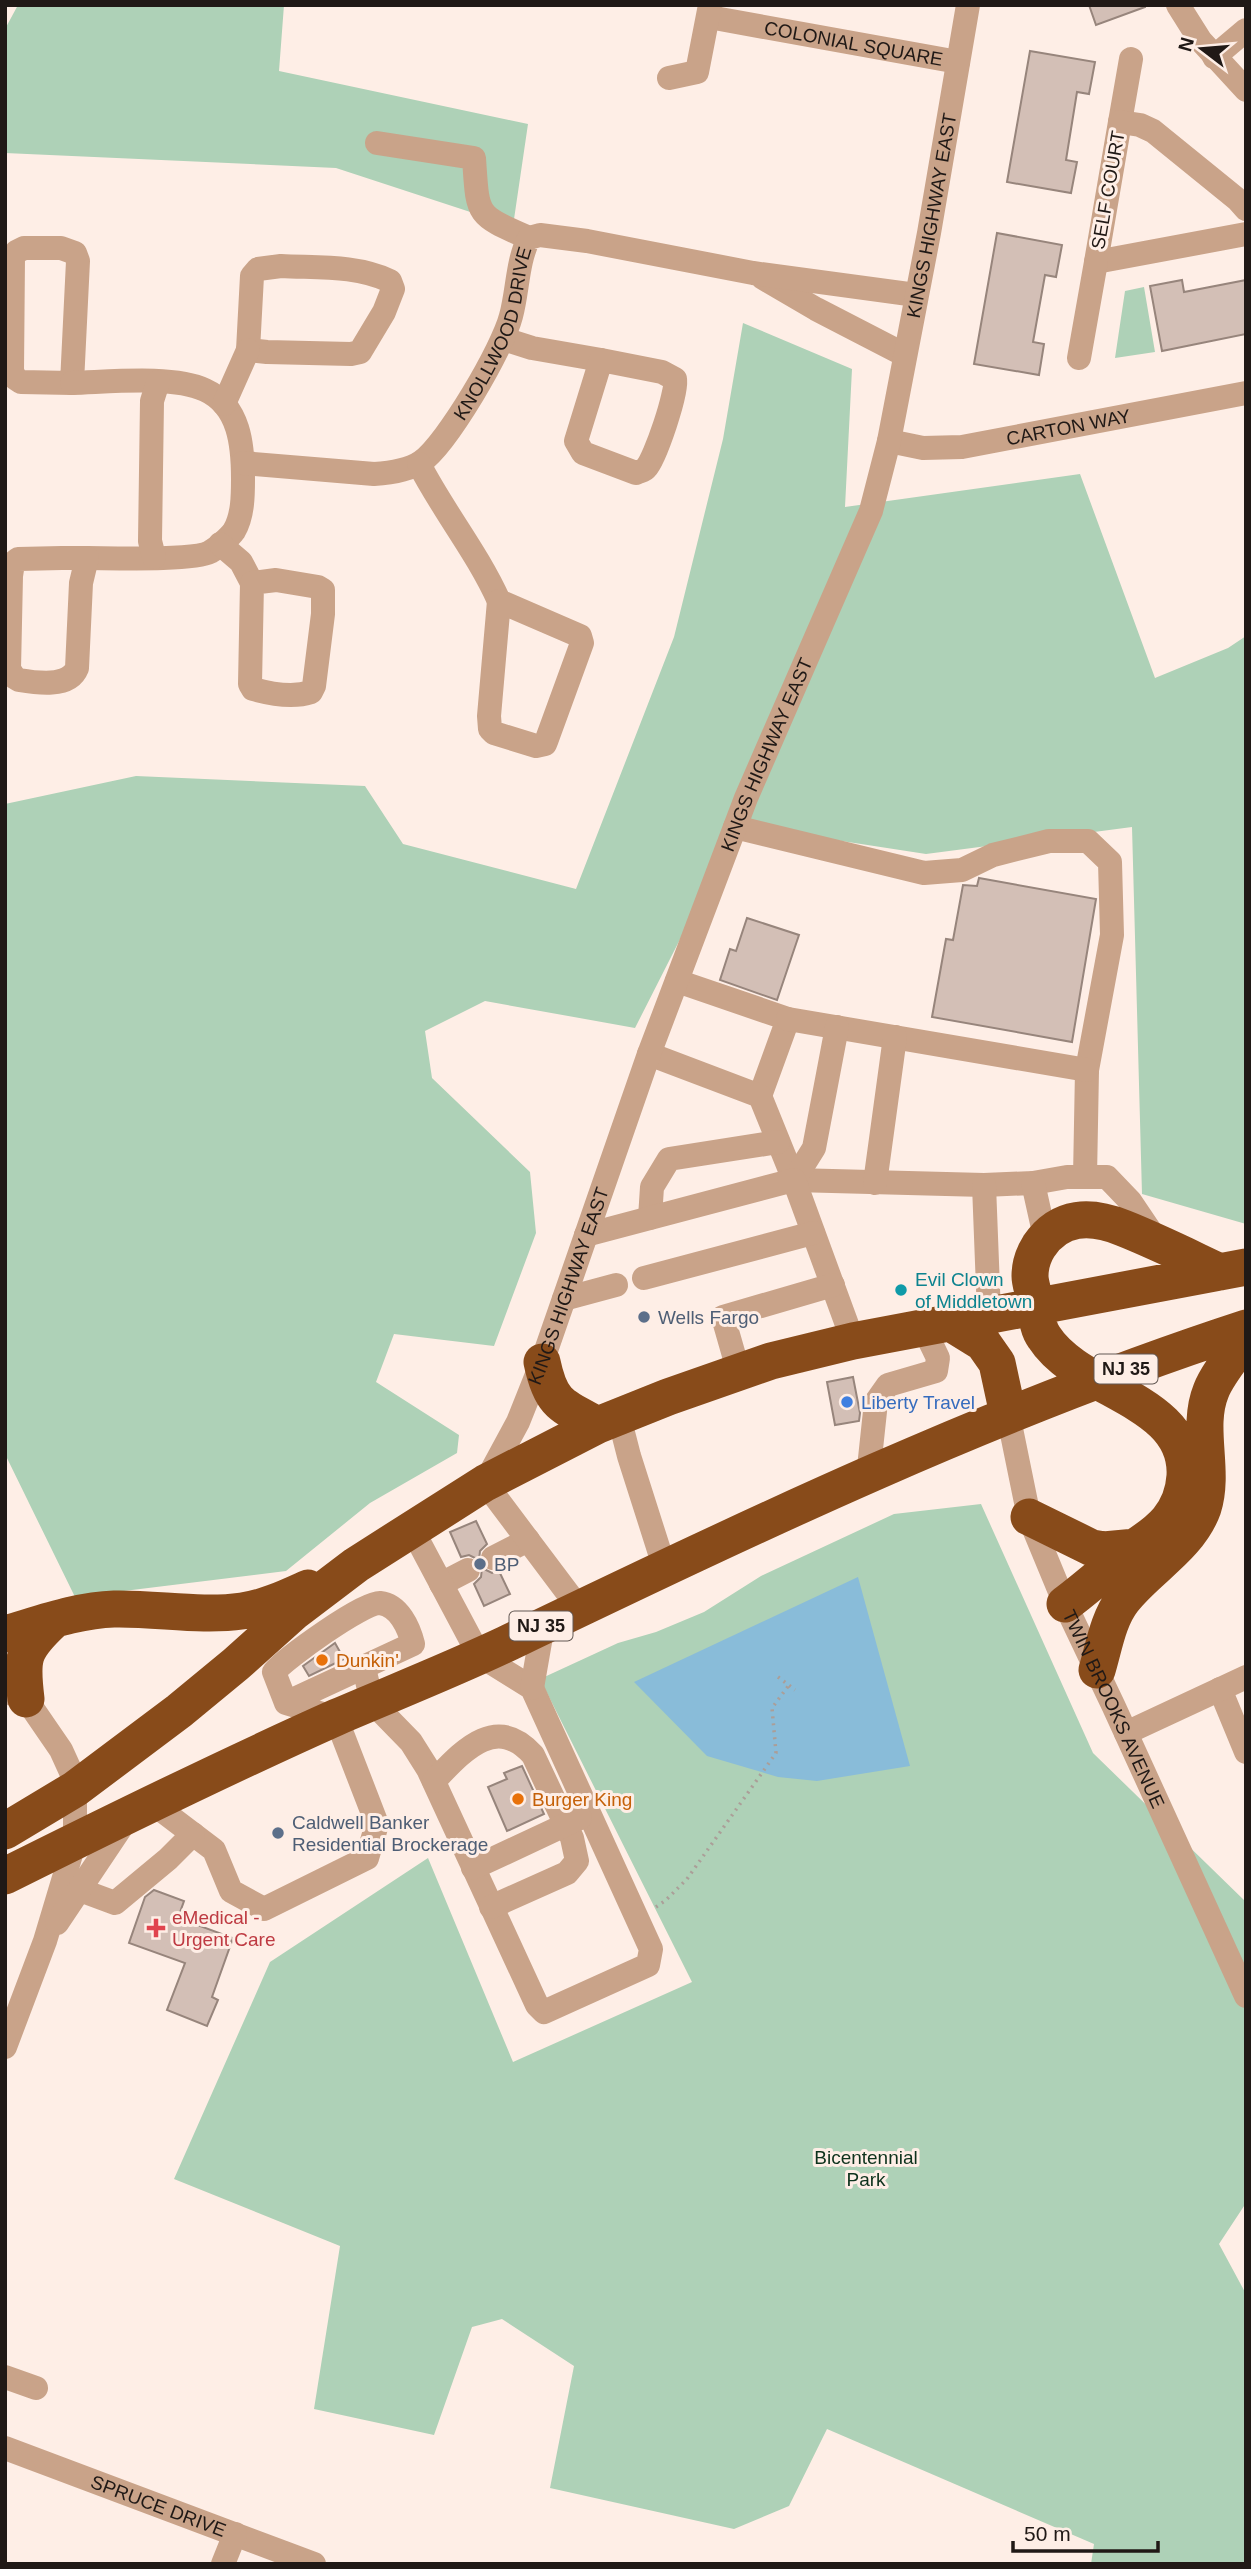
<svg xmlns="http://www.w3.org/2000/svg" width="1251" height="2569" font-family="Helvetica,sans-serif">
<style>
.green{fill:#aed1b7}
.water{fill:#89bcd9}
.building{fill:#d3bfb6;stroke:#97857c;stroke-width:2}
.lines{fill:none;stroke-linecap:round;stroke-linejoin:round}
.path{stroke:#ab9e98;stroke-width:3.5;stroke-dasharray:2 5;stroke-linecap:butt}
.minor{stroke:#c9a389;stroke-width:24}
.highway{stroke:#884b1a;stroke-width:37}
.culture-dot{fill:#0f9aa8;stroke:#feeee6;stroke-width:2.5}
.service-dot{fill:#5c6f8a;stroke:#feeee6;stroke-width:2.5}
.shop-dot{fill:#3f7fe0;stroke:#feeee6;stroke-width:2.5}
.food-dot{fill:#e8710a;stroke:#feeee6;stroke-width:2.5}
.health-dot{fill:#e0444e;stroke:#feeee6;stroke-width:2.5}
.labels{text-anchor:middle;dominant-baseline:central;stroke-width:6;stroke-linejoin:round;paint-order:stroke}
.shield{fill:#feeee6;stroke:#635954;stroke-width:2}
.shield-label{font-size:18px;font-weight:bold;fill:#201916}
.street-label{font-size:19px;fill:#201916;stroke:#feeee6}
.culture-label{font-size:19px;fill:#0d838f;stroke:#feeee6;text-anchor:start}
.service-label{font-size:19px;fill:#4e5e75;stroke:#feeee6;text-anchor:start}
.shop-label{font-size:19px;fill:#366cbe;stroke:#feeee6;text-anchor:start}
.food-label{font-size:19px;fill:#c56008;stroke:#feeee6;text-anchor:start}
.health-label{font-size:19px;fill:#be3a42;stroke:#feeee6;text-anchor:start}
.park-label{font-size:19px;fill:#0d321c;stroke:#feeee6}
</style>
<rect width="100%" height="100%" fill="#feeee6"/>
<path class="green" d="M18 5H284L279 71 528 124 513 226 336 168 5 153V29Z
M1144 287 1155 352 1115 358 1125 291Z
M743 323 852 369 845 507 1080 474 1155 678 1228 648 1246 636V1224L1142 1194 1132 827 926 854 738 825 635 1028 485 1001 425 1031 432 1078 530 1172 536 1233 494 1346 394 1334 376 1382 459 1435 457 1453 370 1503 286 1571 75 1597 5 1454V804L136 776 365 786 403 844 576 889 674 637 723 439Z
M981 1504 1093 1753 1246 1902V2203L1219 2244 1246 2294V2564H1091L1094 2544 827 2429 789 2506 734 2529 550 2488 574 2366 502 2319 472 2327 434 2435 314 2409 340 2246 174 2179 270 1962 428 1858 513 2062 692 1982 540 1679 618 1643 656 1632 704 1612 761 1576 894 1514Z"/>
<path class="water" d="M858 1577 910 1766 817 1781 778 1777 707 1756 634 1682Z"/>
<path class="building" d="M1089 5H1145V7L1096 25Z
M1030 51 1095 62 1089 94 1077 92 1066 160 1077 162 1071 193 1007 182Z
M997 233 1062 245 1056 277 1045 275 1033 342 1044 344 1039 375 974 364Z
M1182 280 1184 292 1246 280V334L1162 351 1150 286Z
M979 878 1096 899 1072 1042 932 1017 946 939 953 940 963 885 977 886Z
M747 918 799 935 777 1000 720 980 730 949 736 951Z
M853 1377 860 1413 859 1421 835 1425 827 1382Z
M476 1521 487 1544 480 1551 479 1560 469 1555 461 1557 450 1532Z
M482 1568 492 1573 499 1571 510 1594 484 1606 474 1584 481 1577Z
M335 1643 344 1659 309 1676 303 1666Z
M522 1766 544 1814 507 1831 488 1787 507 1779 504 1773Z
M154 1890 184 1901 178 1918 233 1938 212 1997 218 2000 207 2026 167 2010 185 1963 129 1943 145 1897Z"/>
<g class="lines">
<path class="path" d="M778 1677 795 1690
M656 1907 666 1900 687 1879 776 1753 772 1708 789 1685"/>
<g class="minor">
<path d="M1178 5 1200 40 1246 90"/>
<path id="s1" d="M709 17 958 62"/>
<path d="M1214 57 1246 30"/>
<path d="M669 78 697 72 710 5"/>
<path d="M1120 122 1131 59"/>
<path d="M377 143 474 158C478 217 475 214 529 238"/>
<path d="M1246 209 1238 200 1153 131 1140 125 1120 122 1096 262 1246 234"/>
<path d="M24 248H61L75 253 78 261 72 383 21 382 15 378 12 371 13 258 16 252Z"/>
<path d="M281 266C318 268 356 265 390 281L393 289 384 312 360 352 351 354 267 352 248 350 252 276 258 269Z"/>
<path d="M763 278 816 309 905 355"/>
<path d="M504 339 532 348 601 360"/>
<path d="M1079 358 1096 262"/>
<path d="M601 360 662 372 675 379C678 391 655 459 646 468 644 471 640 471 636 473L583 453 576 441Z"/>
<path d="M72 383C109 382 173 375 205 390 240 406 243 446 243 479 243 495 243 516 234 531 229 538 217 548 210 552 193 561 110 558 87 558"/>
<path d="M224 404 248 350"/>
<path id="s2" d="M889 441 923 448 962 447 1246 393"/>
<path id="s3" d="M243 463 374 474C389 473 409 470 421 462 447 444 503 348 511 316 518 290 517 262 529 238L540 235 587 241 753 273 916 295"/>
<path d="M419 464C443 511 477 552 499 601"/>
<path d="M220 544 241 562 252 583"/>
<path d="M154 557 150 541 152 401 158 382"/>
<path d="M62 558H87L81 583 77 668C69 688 37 683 19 680L14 677 9 669 11 576 13 563 18 559Z"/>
<path d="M276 580 318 587 323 590V614L314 686 311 692C293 698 271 694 253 689L250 684 252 583Z"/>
<path d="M499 601 580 636 582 643 547 739 545 744 536 746 494 733 490 729 489 716Z"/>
<path d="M735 827 924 873 962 870 993 855 1049 841H1088L1110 862 1112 935 1087 1070 1085 1177"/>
<path d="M677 981 788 1019 760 1096"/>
<path d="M788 1019 1087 1070"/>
<path d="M649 1054 760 1096 794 1180"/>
<path d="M794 1180 984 1185 1033 1183 1067 1177H1107L1130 1201 1157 1241"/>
<path d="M794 1180 814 1148 837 1027"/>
<path d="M875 1183 895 1037"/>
<path d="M1033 1183 1045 1237"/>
<path d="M984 1185 989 1314"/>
<path d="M650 1218 652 1187 669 1159 778 1142"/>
<path d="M586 1235 794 1180 853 1341"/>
<path d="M644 1278 813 1233"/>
<path d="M564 1299 616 1285"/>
<path d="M739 1373 723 1317 833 1285"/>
<path id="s4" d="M1008 1414 1029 1517 1065 1604 1114 1707 1246 1996"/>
<path d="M619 1417 629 1456 665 1569"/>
<path d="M868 1477 876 1402 888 1385 936 1371 938 1358 923 1327"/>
<path d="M493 1558 528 1540"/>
<path d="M441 1584 468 1570"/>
<path id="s5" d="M579 1608 485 1483 518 1422 542 1362 649 1054 746 798 871 511 889 441 929 233 968 5"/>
<path d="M364 1668 372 1702 411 1742 428 1769 537 2005 544 2012 648 1965 651 1949 532 1688 479 1655 412 1529"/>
<path d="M532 1688 543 1625"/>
<path d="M1220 1689 1246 1752"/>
<path d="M5 1691 26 1699 61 1750 71 1772 75 1789V1841L45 1941 5 2047"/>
<path d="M1126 1733 1246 1677"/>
<path d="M434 1781C462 1752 495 1713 533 1755L572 1838 577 1861 567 1873 491 1907"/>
<path d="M152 1803 214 1850 231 1891 264 1909 367 1858 377 1824 336 1718 286 1703 274 1672C286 1658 363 1602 380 1603 399 1605 409 1628 413 1644L286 1703"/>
<path d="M473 1868 580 1818"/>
<path d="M80 1890 115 1903 168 1859 193 1834"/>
<path d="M57 1923 128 1817"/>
<path d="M5 2377 36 2388"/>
<path id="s6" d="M5 2448 314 2564"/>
<path d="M223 2564 235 2534"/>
</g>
<path class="highway" d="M949 1322 983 1343 997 1363 1008 1414
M542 1362C551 1405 562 1406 598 1425
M1029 1517 1092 1548 1104 1550 1136 1547
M1065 1604C1089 1586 1111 1566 1135 1547 1147 1539 1158 1532 1168 1520 1178 1508 1184 1492 1185 1476 1189 1399 1080 1393 1044 1337 1036 1326 1038 1314 1035 1302 1034 1293 1030 1284 1030 1276 1030 1265 1034 1254 1039 1246 1060 1215 1091 1215 1123 1228 1156 1241 1188 1257 1220 1272
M5 1634C40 1624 78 1610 114 1609 157 1608 200 1617 242 1611 265 1608 288 1597 308 1588
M1097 1670C1104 1647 1108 1619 1123 1600 1147 1569 1189 1547 1203 1508 1215 1470 1196 1428 1211 1391 1218 1373 1235 1354 1246 1338
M26 1699C21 1658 22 1650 53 1621
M5 1831 75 1789 179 1711 236 1664 294 1612 356 1565 485 1483 598 1425 668 1397 771 1361 853 1341 1246 1267
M5 1876C115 1821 225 1767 337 1717 393 1693 451 1670 506 1644 748 1528 991 1411 1246 1328"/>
</g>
<circle class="culture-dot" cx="901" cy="1290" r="7"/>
<g class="service-dot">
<circle cx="644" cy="1317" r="7"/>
<circle cx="480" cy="1564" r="7"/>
<circle cx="278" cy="1833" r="7"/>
</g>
<circle class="shop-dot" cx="847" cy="1402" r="7"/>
<g class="food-dot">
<circle cx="322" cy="1660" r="7"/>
<circle cx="518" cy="1799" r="7"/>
</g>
<path class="health-dot" d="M152.5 1917.5h7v7h7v7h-7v7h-7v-7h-7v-7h7z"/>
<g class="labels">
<g class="shield">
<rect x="1094.5" y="1354.5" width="63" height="29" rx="5"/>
<rect x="509.5" y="1611.5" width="63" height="29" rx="5"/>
</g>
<g class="shield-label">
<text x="1126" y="1369">NJ 35</text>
<text x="541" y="1626">NJ 35</text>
</g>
<g class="street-label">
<text stroke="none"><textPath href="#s1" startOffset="147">COLONIAL SQUARE</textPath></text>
<text transform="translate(1108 190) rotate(-80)">SELF COURT</text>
<text stroke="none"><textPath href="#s5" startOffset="1505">KINGS HIGHWAY EAST</textPath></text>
<text stroke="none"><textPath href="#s3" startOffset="331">KNOLLWOOD DRIVE</textPath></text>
<text stroke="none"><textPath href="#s2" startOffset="182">CARTON WAY</textPath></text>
<text stroke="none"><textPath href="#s5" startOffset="938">KINGS HIGHWAY EAST</textPath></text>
<text stroke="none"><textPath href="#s5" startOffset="371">KINGS HIGHWAY EAST</textPath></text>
<text stroke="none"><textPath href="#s4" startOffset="315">TWIN BROOKS AVENUE</textPath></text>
<text stroke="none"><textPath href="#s6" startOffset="164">SPRUCE DRIVE</textPath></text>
</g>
<g class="culture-label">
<text x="915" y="1279">Evil Clown<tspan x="915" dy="22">of Middletown</tspan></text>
</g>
<g class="service-label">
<text x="658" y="1317">Wells Fargo</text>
<text x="494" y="1564">BP</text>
<text x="292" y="1822">Caldwell Banker<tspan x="292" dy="22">Residential Brockerage</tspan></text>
</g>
<g class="shop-label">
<text x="861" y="1402">Liberty Travel</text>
</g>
<g class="food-label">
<text x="336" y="1660">Dunkin'</text>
<text x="532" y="1799">Burger King</text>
</g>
<g class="health-label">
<text x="172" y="1917">eMedical -<tspan x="172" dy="22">Urgent Care</tspan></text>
</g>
<g class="park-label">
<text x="866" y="2157">Bicentennial<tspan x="866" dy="22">Park</tspan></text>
</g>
</g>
<rect width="1251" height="2569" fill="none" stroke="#201916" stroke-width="14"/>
<g transform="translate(1202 49) rotate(286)" stroke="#feeee6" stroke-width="5" paint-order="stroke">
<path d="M0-5L12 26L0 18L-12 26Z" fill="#201916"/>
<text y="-10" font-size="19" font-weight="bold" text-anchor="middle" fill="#201916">N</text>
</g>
<path d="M1013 2541v10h145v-10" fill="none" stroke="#201916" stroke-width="3.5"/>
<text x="1024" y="2541" font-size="21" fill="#201916" stroke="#feeee6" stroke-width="5" paint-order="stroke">50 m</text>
</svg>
